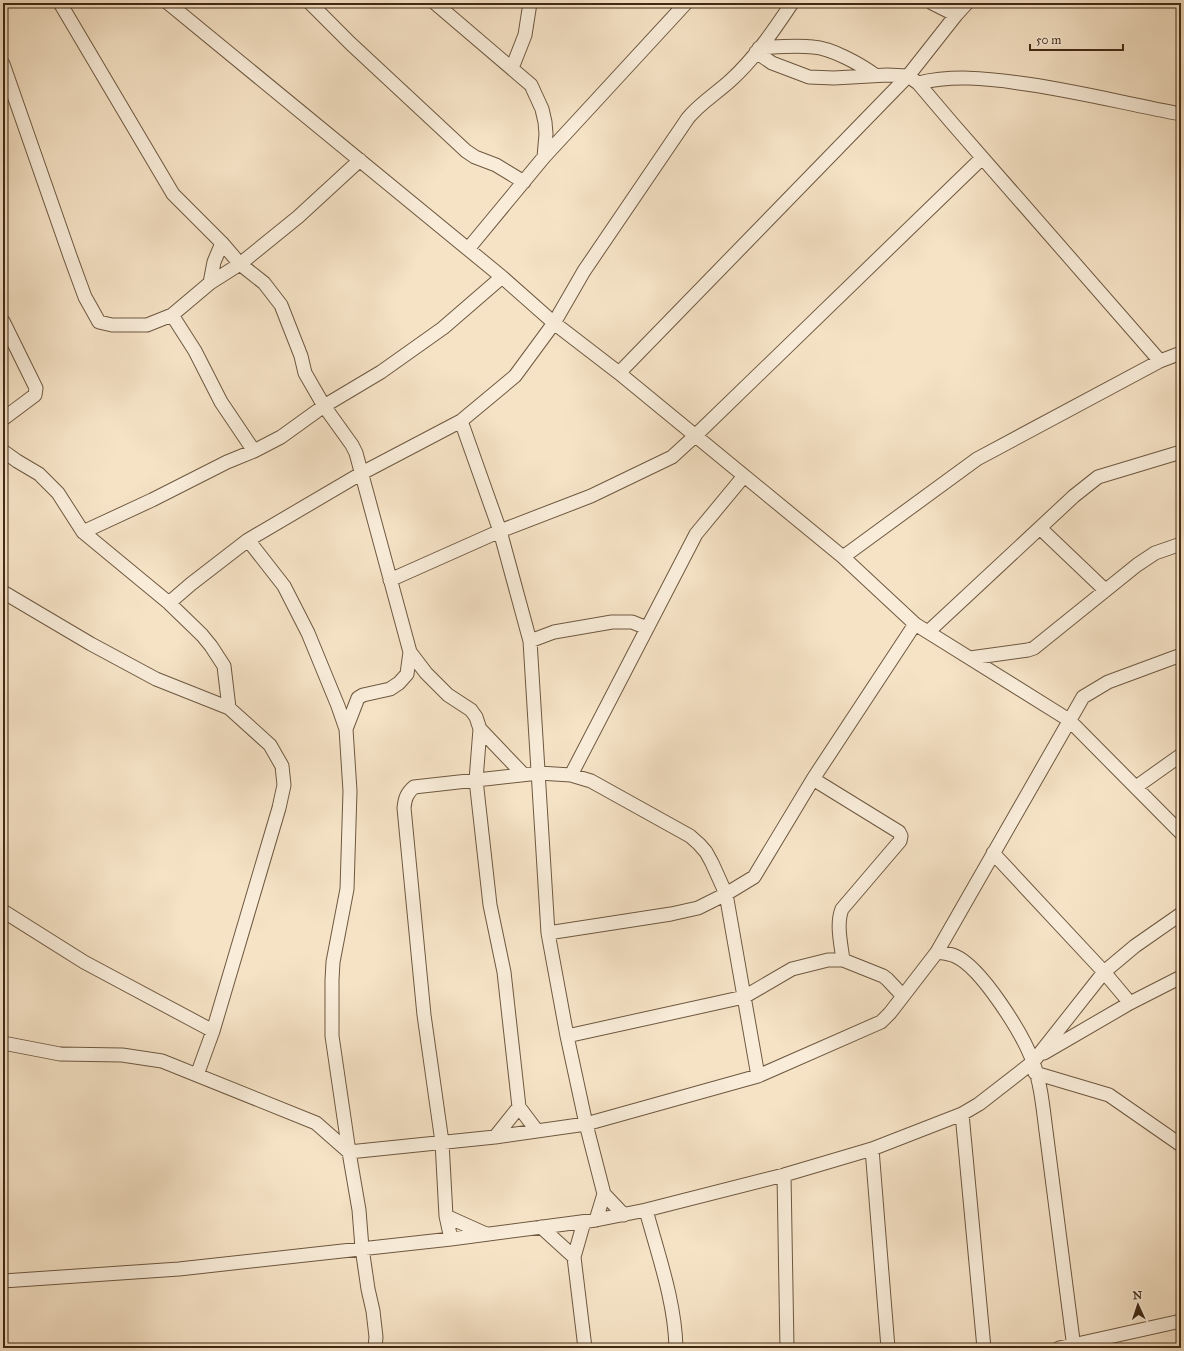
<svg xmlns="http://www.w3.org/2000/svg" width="1184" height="1351" font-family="'IM FELL Great Primer',serif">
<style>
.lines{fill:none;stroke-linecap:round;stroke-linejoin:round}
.street-casing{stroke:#6e5840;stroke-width:15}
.street{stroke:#f9edda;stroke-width:13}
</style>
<rect width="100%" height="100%" fill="#f6e3c6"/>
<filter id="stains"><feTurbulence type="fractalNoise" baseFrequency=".005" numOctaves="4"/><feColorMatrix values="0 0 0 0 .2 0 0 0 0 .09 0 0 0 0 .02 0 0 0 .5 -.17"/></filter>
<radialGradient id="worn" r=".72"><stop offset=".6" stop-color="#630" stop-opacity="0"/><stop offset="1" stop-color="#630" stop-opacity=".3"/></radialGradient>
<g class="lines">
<defs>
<path id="street" d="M60 3 173 194 222 243 240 264 264 283 281 305 301 356 305 373 324 406 352 445 356 453 410 652 426 673 448 695 471 710 476 717 480 729 476 780 490 905 504 972 519 1107 537 1131
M168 3 502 277 554 323 619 373 843 557 915 624 1069 720 1181 833
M310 3 350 43 466 151 475 157 496 165 524 182
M435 3 531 85 542 109 545 122 546 134 544 157
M932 3 956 15
M759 48C777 47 795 45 813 47 831 48 860 64 875 75
M756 52 772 63 809 77 834 78 887 75 908 76 918 83 952 123 1160 361
M3 64 70 256 85 297 99 322 112 325H147L172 315 210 283 240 264 298 217 360 160
M512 68 525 35 530 3
M918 83C952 75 985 78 1019 83 1073 90 1127 104 1181 114
M468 249 544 157 686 3
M210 283 214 262 222 243
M3 321 36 388 35 395 3 419
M619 373 908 76 956 15 967 3
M461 421 500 531 530 641 548 933 567 1036 586 1124 604 1194 624 1215
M3 451 17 461 39 474 58 493 83 532 169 603 202 635 211 646 224 666 229 708
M254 451 281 437 324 406 381 372 443 328 502 277
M1040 528 1105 590
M83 532 152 500 227 462 254 451 221 402 195 351 172 315
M248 540 284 586 308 633 338 706 346 729 350 791 347 889 333 962 332 980V1036L349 1152 495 1137 586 1124 758 1076 881 1022 890 1013 937 952 1083 697 1108 682 1181 655
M843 557 977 459 1160 361 1181 353
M390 580 500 531 591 496 672 457 695 436 982 158
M3 592 91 644 156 679 229 708 270 745 282 766 284 785 279 808 213 1031 197 1075
M169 603 191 584 248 540 362 473 461 421 515 376 554 323 584 271 688 118C700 103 717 93 731 80 755 58 774 30 792 3
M928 632 1074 496 1098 477 1181 452
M530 641 554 632 612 622H632L647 628
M970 658 1028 650 1034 648 1137 565 1155 553 1181 544
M346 729 358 698 363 695 390 689 399 683 407 674 410 652
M480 729 523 774
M571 775 696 534 744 476
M813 779 899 832 901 836 900 841 842 909C836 924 841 944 843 960
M1136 787 1181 755
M993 853 1104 972 1130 1003
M3 911 84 962 213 1031
M548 933 671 914 698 908 726 894 754 877 813 779 915 624
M937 952C942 953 949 953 955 956 981 967 1023 1034 1033 1062 1041 1084 1043 1108 1046 1131L1074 1348
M567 1036 744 997 792 969 828 960H843L883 976 887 979 903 996
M3 1043 60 1054 122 1055 162 1061 316 1123 349 1152 359 1210 362 1248 368 1289 373 1311 376 1337 375 1348
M1044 1053 1130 1003 1181 977
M1035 1073 1109 1095 1181 1145
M962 1114 984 1348
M495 1137 519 1107
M872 1149 888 1348
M784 1175 787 1348
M646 1210C658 1255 675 1301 676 1348
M446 1216 486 1234
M596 1220 604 1194
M584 1222 574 1257 585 1348
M541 1227 574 1257
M451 1239 446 1216 442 1142 424 1015 404 808C405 798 407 793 414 787L539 773 571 775 591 781 690 836 699 844 706 852 712 863 726 894 758 1076
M3 1281 179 1269 451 1239 596 1220 646 1210 784 1175 872 1149 962 1114 979 1104 1033 1062 1104 972 1135 946 1181 914
M1059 1348 1181 1321"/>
</defs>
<use href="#street" class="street-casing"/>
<use href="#street" class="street"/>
</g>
<rect width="1184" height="1351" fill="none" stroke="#f6e3c6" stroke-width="16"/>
<rect x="4" y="4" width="1176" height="1343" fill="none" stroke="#412914" stroke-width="2"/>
<rect x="8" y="8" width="1168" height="1335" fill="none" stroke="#412914"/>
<g transform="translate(1138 1305) rotate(357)" stroke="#f9edda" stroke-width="3" paint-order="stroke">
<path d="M0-3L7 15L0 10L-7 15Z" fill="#412914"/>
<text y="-6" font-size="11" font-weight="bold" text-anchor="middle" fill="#412914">N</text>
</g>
<path d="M1030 44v6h93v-6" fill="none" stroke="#412914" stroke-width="2"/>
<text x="1036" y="44" font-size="12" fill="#412914" stroke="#f9edda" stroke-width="3" paint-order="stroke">50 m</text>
<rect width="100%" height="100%" filter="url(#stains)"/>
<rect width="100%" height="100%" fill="url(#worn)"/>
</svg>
